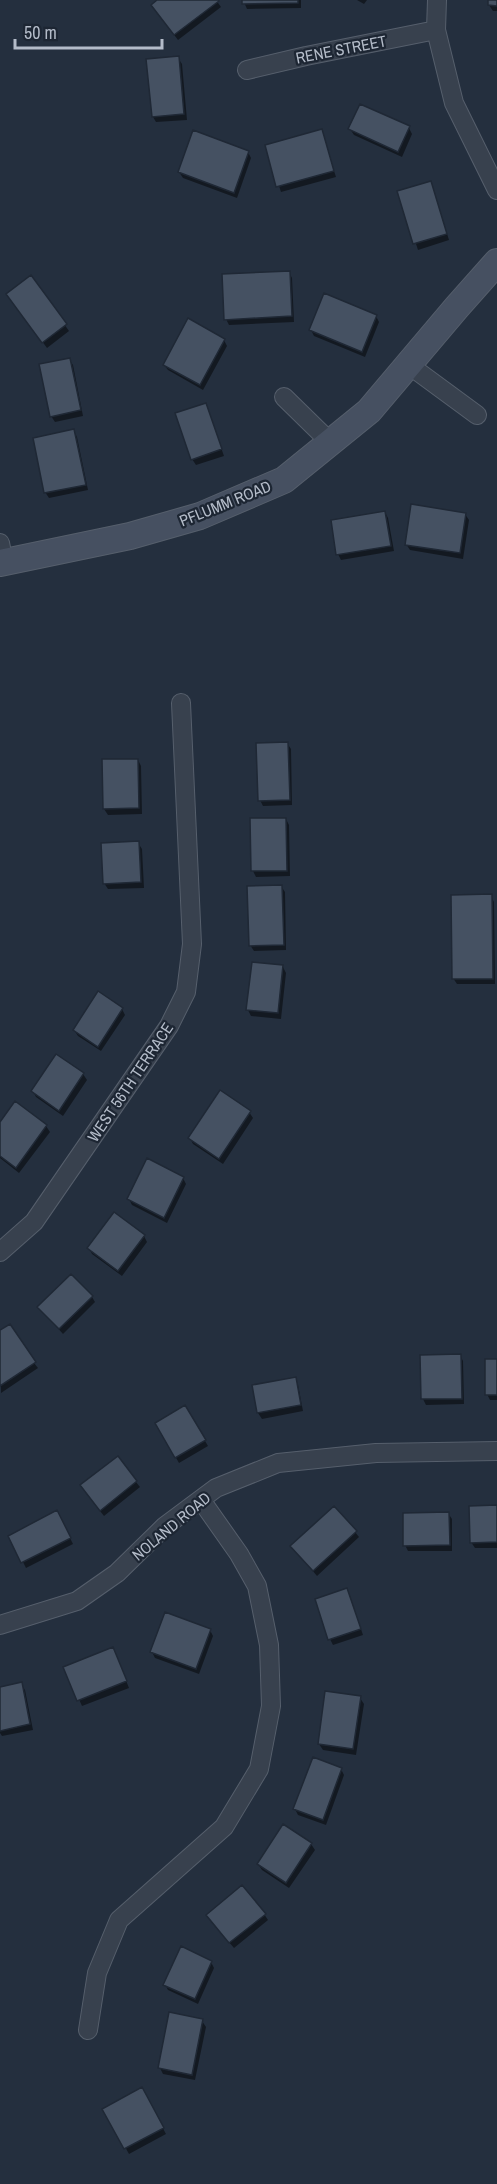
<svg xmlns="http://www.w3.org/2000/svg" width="497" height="2184" font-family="'Archivo Narrow',sans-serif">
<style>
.shadow{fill:#0007}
.building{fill:#455162;stroke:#1f2835;stroke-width:1.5}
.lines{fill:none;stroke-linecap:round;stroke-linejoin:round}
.street-casing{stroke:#565f6c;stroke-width:20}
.secondary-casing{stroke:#565f6c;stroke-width:28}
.street{stroke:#38414e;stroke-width:18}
.secondary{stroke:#465061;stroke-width:26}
.labels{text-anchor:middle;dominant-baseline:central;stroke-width:4.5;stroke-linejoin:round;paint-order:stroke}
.street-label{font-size:16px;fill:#b4bcc9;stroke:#1d2633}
</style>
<rect width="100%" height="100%" fill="#242f3e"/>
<path class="shadow" d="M159 0H216L221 7 178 40 156 11Z
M243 0H301V8L247 9Z
M357 0H367L364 4Z
M489 0H497V11H493L489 5Z
M178 58 182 64 187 120 156 122 153 117Z
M409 128 412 134 402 157 354 135 350 129Z
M321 131 336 177 281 192 266 146Z
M248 152 251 158 237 198 183 178 179 172Z
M431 182 449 240 418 250 399 192Z
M289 272 292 278 294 322 229 325 226 319Z
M31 277 69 331 47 348 12 300Z
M376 316 379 322 365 357 314 336 311 330Z
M224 340 227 346 203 390 168 370 164 365Z
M69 359 73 365 83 416 55 422 51 416Z
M206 405 224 456 196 465 192 459Z
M74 431 77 437 88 490 49 498 45 492Z
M385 512 388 518 394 551 341 560 338 554Z
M465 514 469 520 463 559 410 550 406 544Z
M287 743 291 749 292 805 263 806 260 800Z
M138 760 141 766 142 814 108 815 104 809Z
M286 819 289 825 290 876 256 877 253 871Z
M138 843 142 849 144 888 108 889 104 883Z
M281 886 285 892 286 950 254 951 250 945Z
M491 896 494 902 495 984H457L453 978Z
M283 967 286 973 281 1019 251 1016 248 1010Z
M122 1009 125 1015 101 1051 78 1036 74 1030Z
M57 1056 83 1074 87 1080 63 1116 36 1097 33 1091Z
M249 1112 253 1118 223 1164 193 1144 190 1138Z
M0 1124 46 1126 50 1132 19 1173 0 1158Z
M183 1178 186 1184 167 1223 132 1205 129 1199Z
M144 1236 147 1242 122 1276 92 1254 89 1248Z
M92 1297 95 1302 63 1334 39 1307Z
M0 1332 34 1363 38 1368 1 1393Z
M460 1355 463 1361 464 1404 426 1405 423 1399Z
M497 1360V1400H490L487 1394Z
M295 1379 298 1385 303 1411 262 1419 258 1413Z
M185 1407 208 1446 179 1463 157 1424Z
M136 1482 140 1487 104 1516 85 1492Z
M497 1507V1548H475L471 1542Z
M448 1513 452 1519V1551H408L405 1545Z
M60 1518 73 1544 26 1568 10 1536Z
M355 1532 359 1537 317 1576 292 1546Z
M350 1596 363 1635 333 1645 330 1639Z
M210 1630 213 1636 199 1674 155 1658 152 1652Z
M116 1655 129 1688 82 1706 65 1668Z
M21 1684 25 1690 33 1730 2 1736 0 1733V1688Z
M360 1698 364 1704 356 1755 323 1750 319 1744Z
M341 1769 344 1775 326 1825 298 1815 295 1809Z
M284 1826 311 1844 315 1850 289 1888 262 1870 258 1864Z
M264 1914 268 1920 234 1948 211 1921Z
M211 1962 214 1968 198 2004 168 1990 165 1984Z
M202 2021 206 2027 195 2080 163 2074 160 2068Z
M142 2089 166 2134 129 2154 104 2109Z"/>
<path class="building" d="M157 0H218L219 1 174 35 151 5Z
M242 0H298V3L242 4Z
M488 0H497V6L488 5Z
M179 56 184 114 152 117 146 59Z
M360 104 410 126 398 152 348 129Z
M322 129 334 171 276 187 265 145Z
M193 130 249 151 234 193 178 172Z
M431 181 447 234 413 244 397 191Z
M290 271 292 316 224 320 222 274Z
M31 275 67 324 42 343 6 294Z
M324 293 377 315 362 352 309 330Z
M188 318 225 339 200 385 163 365Z
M70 358 81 410 50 417 39 364Z
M206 403 222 449 191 460 175 413Z
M74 429 86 485 44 493 33 438Z
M411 504 466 513 460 553 405 545Z
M385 511 391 546 336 555 331 520Z
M288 742 290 800 258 801 256 743Z
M102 759H138L139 808 103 809Z
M250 818H286L287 871H251Z
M139 841 141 882 103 884 101 843Z
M282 885 284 945 249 946 247 886Z
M492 894 493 979H452L451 895Z
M252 962 283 965 278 1013 246 1010Z
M98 991 123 1008 98 1047 73 1030Z
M56 1054 84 1073 59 1111 31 1091Z
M220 1090 251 1111 219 1159 188 1138Z
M15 1101 47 1125 16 1168 0 1156V1122Z
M147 1158 184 1177 164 1218 127 1199Z
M114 1212 145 1235 118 1271 87 1248Z
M71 1274 93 1296 59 1329 37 1307Z
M10 1324 36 1362 0 1386V1330Z
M461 1354 462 1399H421L420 1355Z
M485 1359H497V1395H485Z
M296 1377 301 1405 257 1413 252 1385Z
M185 1405 206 1440 175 1458 155 1423Z
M118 1456 137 1481 100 1511 80 1485Z
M497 1505V1542L470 1543 469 1506Z
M334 1506 357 1531 313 1571 290 1546Z
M57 1510 71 1538 21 1563 8 1536Z
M449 1512 450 1545 403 1546V1513Z
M347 1588 361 1629 328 1640 315 1599Z
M165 1612 211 1629 196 1669 150 1652Z
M113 1647 127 1681 77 1701 63 1667Z
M22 1682 30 1724 0 1731V1687Z
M325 1691 361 1696 353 1749 318 1744Z
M313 1757 342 1768 323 1820 293 1809Z
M283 1824 312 1843 286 1883 257 1864Z
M242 1885 266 1914 229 1943 206 1915Z
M181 1946 212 1961 195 1999 163 1985Z
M169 2012 203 2019 192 2075 158 2068Z
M142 2087 164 2128 124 2149 102 2109Z"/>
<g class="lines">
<defs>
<path id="street" d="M437 0 436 30 454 103 497 190
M247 70 306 56 436 30
M409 365 477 415
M284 397 330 442
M0 543 4 563
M0 1252 34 1222 169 1026 186 992 192 944 181 703
M0 1625 77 1601 117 1573 165 1526 216 1488 278 1463 376 1453 497 1451
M88 2030 97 1973 119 1920 224 1827 259 1769 271 1706 269 1645 257 1586 239 1554 201 1500"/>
<path id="secondary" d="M0 563 130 536 200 516 284 480 369 411 457 307 497 262"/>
</defs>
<use href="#street" class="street-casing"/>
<use href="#secondary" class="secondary-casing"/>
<use href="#street" class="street"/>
<use href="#secondary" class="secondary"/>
</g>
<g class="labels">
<g class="street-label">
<text transform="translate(341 49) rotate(-11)">RENE STREET</text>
<text transform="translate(225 503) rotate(-22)">PFLUMM ROAD</text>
<text transform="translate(130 1082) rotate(-56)">WEST 56TH TERRACE</text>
<text transform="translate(171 1526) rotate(-40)">NOLAND ROAD</text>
</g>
</g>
<path d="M15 39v9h147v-9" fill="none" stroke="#b4bcc9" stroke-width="3"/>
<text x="24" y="39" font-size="18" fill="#b4bcc9" stroke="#1d2633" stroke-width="4.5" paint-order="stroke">50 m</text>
</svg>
